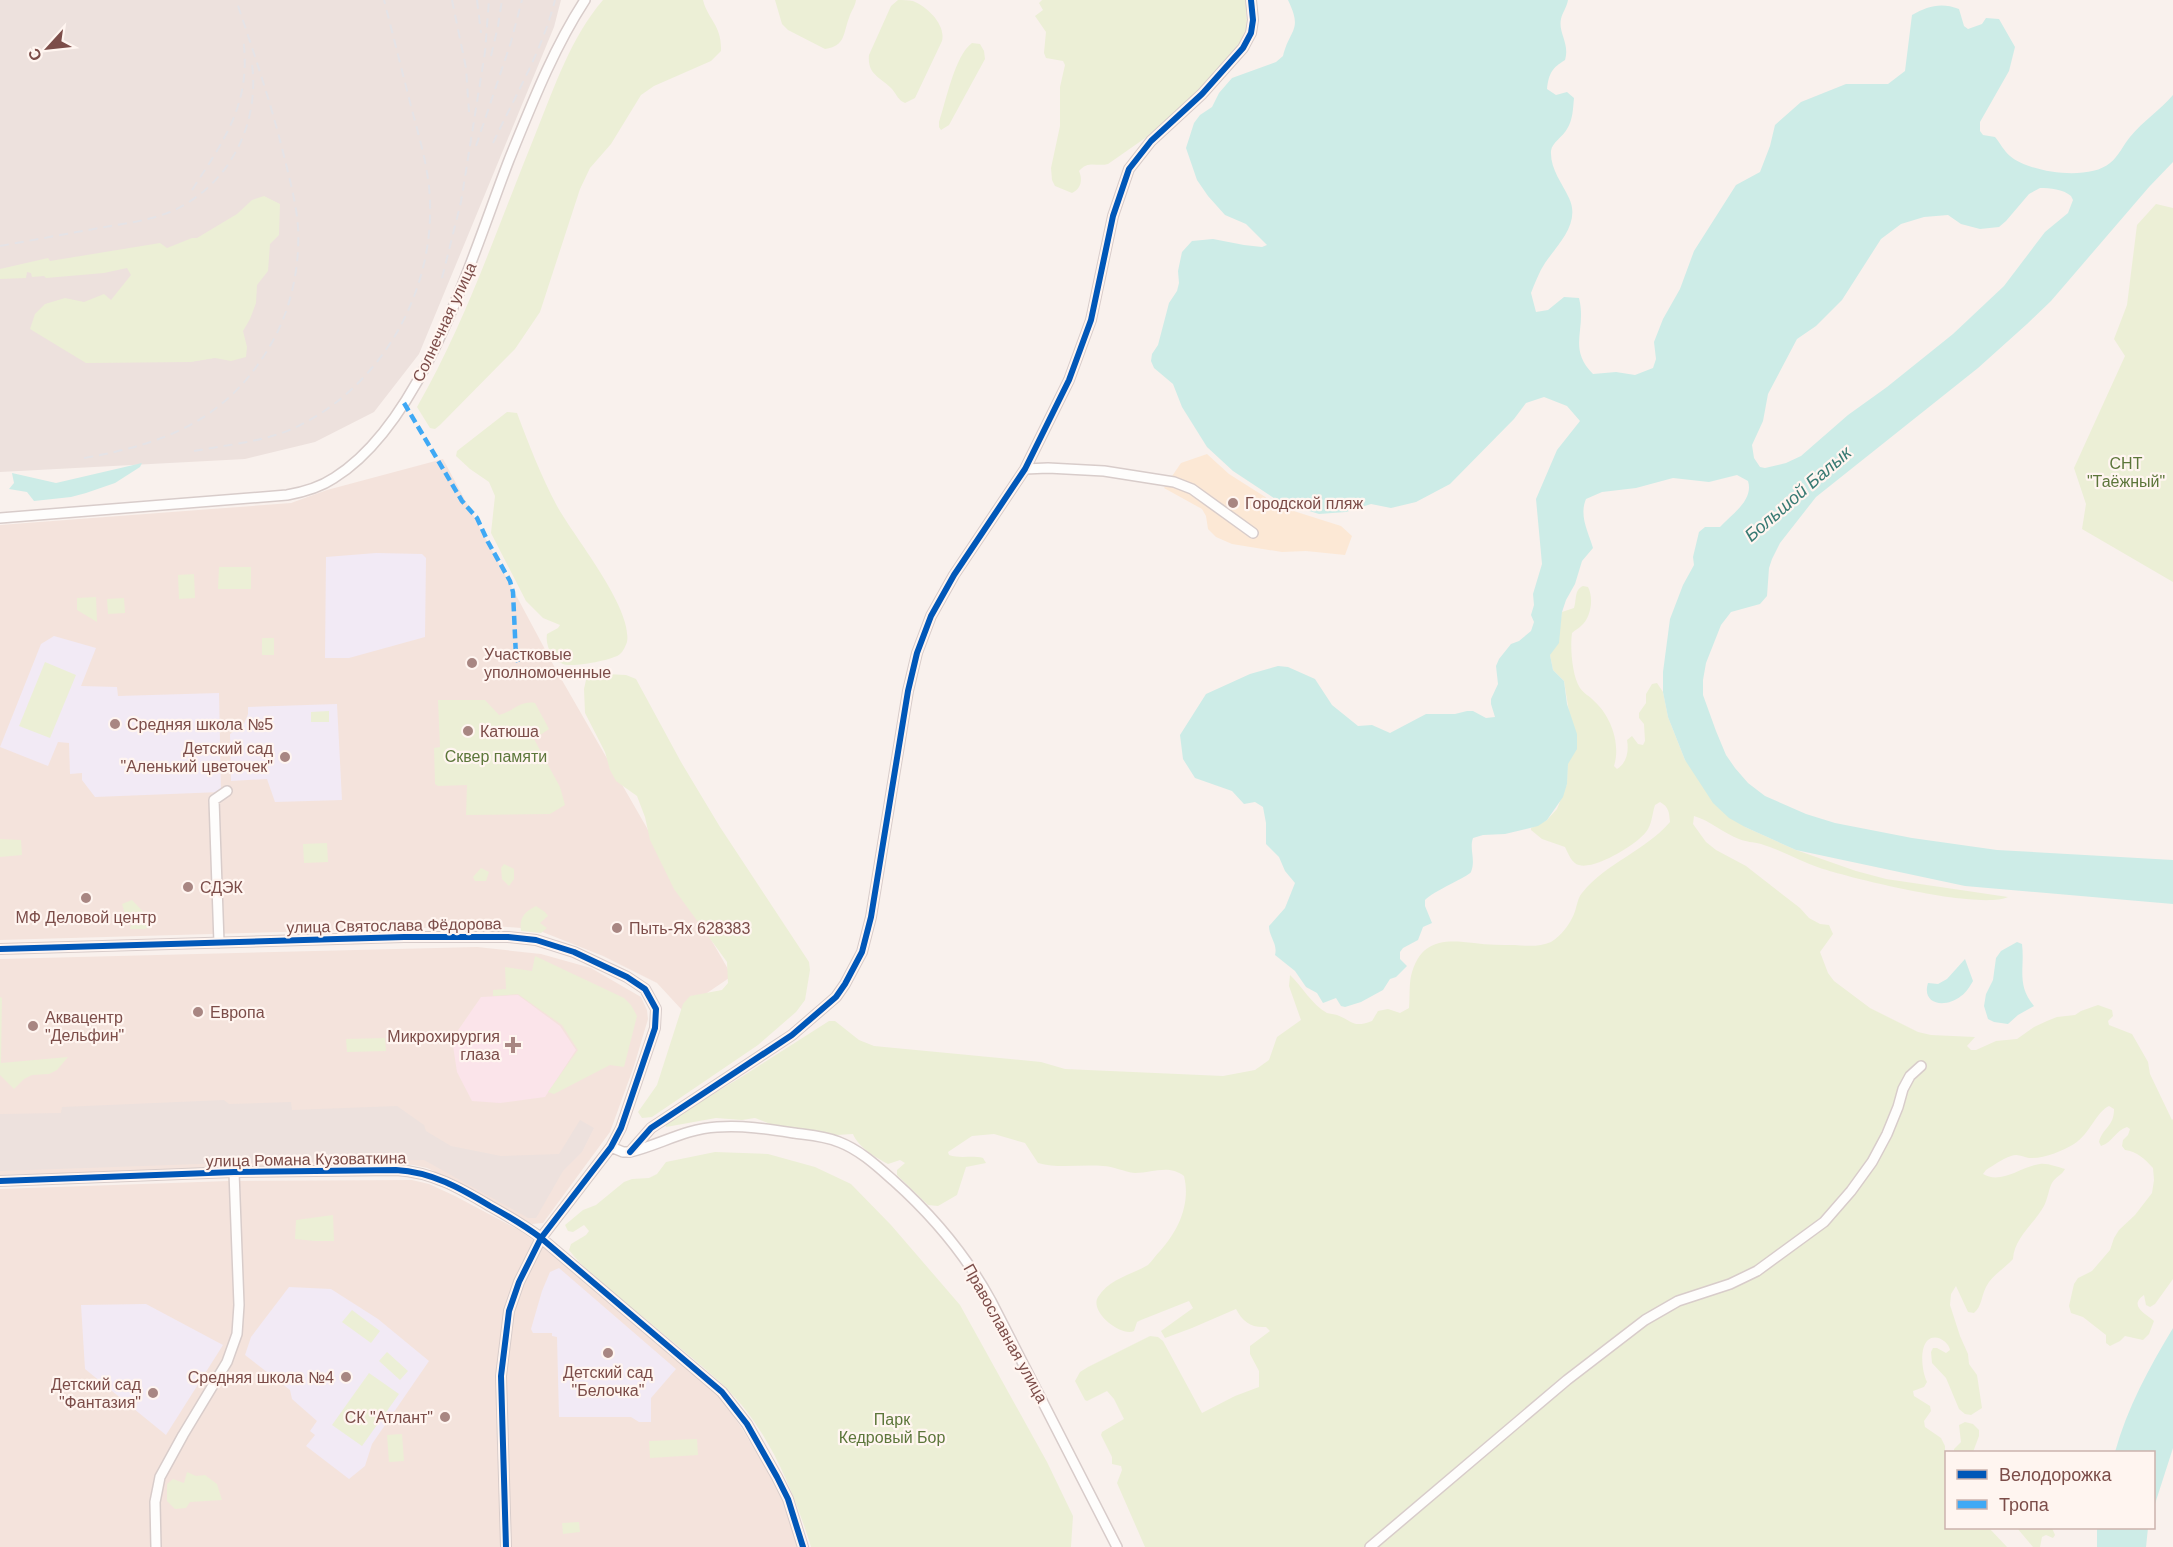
<svg xmlns="http://www.w3.org/2000/svg" width="2173" height="1547" viewBox="0 0 2173 1547" font-family="Helvetica,sans-serif">
  <style>
    .residential { fill: #f4e3dc }
    .industrial { fill: #ede1dd }
    .education { fill: #f2eaf5 }
    .medical { fill: #fbe4ea }
    .green { fill: #ecefd6 }
    .sand { fill: #fce8d5 }
    .water { fill: #cdece7; fill-rule: evenodd }
    .lines { fill: none; stroke-linecap: round; stroke-linejoin: round }
    .minor-casing { stroke: #d8ccca; stroke-width: 12 }
    .minor { stroke: #fefdfc; stroke-width: 9 }
    .rail { stroke: #e5e3e6; stroke-width: 2; stroke-dasharray: 9 6; stroke-linecap: butt }
    .quiet { stroke: #3fa9f5; stroke-width: 4.5; stroke-dasharray: 9 4.5; stroke-linecap: butt }
    .cycleway-casing { stroke: #fff5f0; stroke-width: 10 }
    .cycleway { stroke: #0057b8; stroke-width: 6 }
    .poi-dot { fill: #a88682; stroke: #fff5f0; stroke-width: 2 }
    .labels { text-anchor: middle; stroke-width: 4.5; stroke-linejoin: round; paint-order: stroke }
    .street-label { font-size: 16px; fill: #7c4d49; stroke: #fff5f0 }
    .park-label { font-size: 16px; fill: #5c763a; stroke: #fff5f0 }
    .poi-label { font-size: 16px; fill: #7c4d49; stroke: #fff5f0; text-anchor: start }
    .water-label { font-size: 18px; font-style: italic; fill: #387a73; stroke: #fff5f0 }
  </style>
  <rect width="100%" height="100%" fill="#f9f1ed"/>
  <path class="residential" d="M443,459l112,209 177,308 -50,34 -25,-27 -54,-27 -68,-27 -40,-3 -495,14v-415l291,-22 36,-13z
    M477,947l64,7 50,14 50,29 6,13 1,9 -14,47 -24,66 -67,91 -11,1 -78,-44 -27,-12 -14,-3 -17,-1 -396,11v-216z
    M412,1180l17,4 26,12 64,34 35,25 160,134 27,38 46,76 13,44h-800v-358l228,-8z"/>
  <path class="industrial" d="M0,0h561l-7,27 -135,327 -45,58 -59,30 -70,17 -245,13z
    M224,1100l5,4 62,-2 1,8 105,-4 27,19 2,6 25,15 50,10 58,-2 21,-34 14,8 -12,24 -19,19 -27,47h-8l-104,-58 -196,3 -228,8v-57l61,-1 1,-6z"/>
  <path class="education" d="M376,553l46,1 4,4 -1,79 -76,21h-24l1,-101z
    M54,636l42,12 -15,38 36,1 1,9 101,-3 2,99 -126,5 -13,-17v-7l-12,1 -1,-31 -11,-1 -10,24 -48,-19 41,-103z
    M337,704l5,96 -67,2 -8,-23 -36,2 -1,-47 3,-2v-7l11,-1 4,-10v-7z
    M559,1268l117,101 -25,29v24h-12l-8,-5h-72l-2,-80 -5,-1v-3h-19l-2,-4 11,-38 8,-19z
    M289,1287l42,2 47,30 51,42 -57,83 -7,22 -16,13 -43,-33 9,-11 -5,-4 7,-10 -25,-22 -2,-9 -45,-35 6,-18z
    M146,1304l77,41 -57,90 -81,-66 -4,-64z"/>
  <path class="medical" d="M518,995l42,31 16,24 -31,47 -45,6 -28,-2 -15,-29 -5,-33 29,-42z"/>
  <path class="green" d="M603,0h100c5,20 19,25 18,51l-10,10 -57,25 -13,9 -30,49 -21,24 -10,21 -40,123 -25,37 -75,76 -5,4 -5,-1 -13,-21c50,-87 82,-184 120,-277 18,-44 34,-93 66,-130z
    M775,0h81c-1,7 -5,11 -7,18 -6,15 -3,28 -24,31l-37,-19 -6,-6z
    M898,0c5,0 11,0 15,1 15,6 33,24 29,40l-27,57 -10,5c-7,-3 -8,-8 -13,-14 -11,-12 -25,-14 -23,-34l22,-49z
    M1042,0h204l1,26 -1,8 -7,14 -33,36 -45,43 -53,37c-11,3 -20,-4 -29,7 4,9 2,18 -7,22l-17,-7 -3,-6 -1,-12 9,-42v-39l5,-22 -2,-4 -17,-3 -2,-5 2,-21 -11,-16 8,-6 -4,-7z
    M972,43l8,1 4,7 1,8 -36,66 -8,5 -2,-3v-5c7,-21 16,-67 33,-79z
    M264,196l16,8 -1,31 -9,9 -2,27 -11,14 -1,18 -6,16 -7,12 4,16 -1,10 -15,4 -16,-3 -24,4 -105,1 -56,-34 5,-15 10,-10 20,-6 19,4 20,-8 7,6 20,-25 -4,-7 -23,5 -58,5 -2,-2 -12,1 -1,-4 -4,-1 -1,6 -26,1v-10l48,-11 2,3 110,-18 7,5 25,-10h5l40,-24 15,-14z
    M2156,204l17,4v374l-91,-53 4,-25 -12,-36 51,-112 -11,-17 13,-34 10,-80z
    M507,412l10,1c12,32 24,63 40,93 17,31 76,102 70,136 -1,3 -4,10 -7,12 -6,6 -49,14 -57,10 -11,-4 -18,-19 -16,-30l11,-6 2,-3 -17,-7 -17,-17 -35,-68 4,-37 -6,-14 -19,-13 -14,-13 1,-5z
    M219,567h32v22h-33z
    M194,574l1,24 -16,1 -1,-24z
    M1583,586l5,1c6,11 3,31 -7,39 -3,3 -6,4 -9,7 -2,14 0,43 8,55 4,6 10,8 14,13 17,15 27,43 20,65l3,3c10,-6 12,-18 10,-29l5,-4 6,8 5,1 2,-4 -1,-17 -5,-6v-5l7,-10v-9l6,-10 5,-1 6,9 5,25 17,43 60,67 51,23 60,21 30,8 122,18c-29,13 -154,-18 -188,-29 -20,-7 -39,-18 -59,-24 -8,-2 -15,-2 -22,-5 -16,-6 -28,-18 -45,-23l-1,8 13,18 10,8 30,16 54,42 9,10 11,6 9,1 4,9 -13,18 8,21 6,8 36,27 48,24 13,3 44,2 -8,9 4,4h5l20,-9 21,-2 17,-12 13,-6 10,-4 18,-2 6,-4 17,-6 14,5 1,6 -5,5 1,4 23,9 16,28 2,12 22,46 1,-1v160l-18,25 -5,3 -4,-2 -2,-10c-16,11 2,19 10,26l-5,13 -6,6 -18,-4 -5,5 -10,5 -4,-3v-8l-23,-18 -12,-4 -2,-7 5,-22 4,-6 14,-7 18,-21 4,-12 5,-8 16,-15 17,-22 2,-13 -1,-12c-8,-9 -17,-17 -28,-18l-3,-4 1,-6 5,-5 2,-6 -3,-2c-12,4 -14,15 -26,19l-2,-4c4,-15 15,-15 15,-33l-5,-3c-13,6 -19,28 -35,38 -12,7 -30,15 -45,14 -6,-1 -11,-5 -18,-2 -9,3 -17,9 -25,14l-3,4c18,11 39,-8 57,-10 8,-1 17,3 25,5 -3,6 -10,8 -13,14 -3,5 -4,15 -8,23 -10,18 -30,32 -31,53 -9,10 -21,16 -27,28 -5,10 -4,19 -12,26l-6,-1 -12,-26 -5,8 -1,11 10,31 8,18 1,10 8,11 5,33 -11,7 -6,-1 -6,-5 -13,-31 -14,-15 -1,-11 2,-4h4l9,5 4,-3c-1,-8 -14,-17 -22,-10 -9,8 -6,32 -1,42l-3,5 -11,4 1,5 16,10 1,5 -7,10 1,6 16,11 4,8 1,82h43l18,19h-862l-28,-64 5,-13 -1,-4 -9,-2v-7l-11,-22 1,-3 22,-13 -10,-20 -7,-8 -20,10 -2,-1 -10,-19 5,-9 8,-5 62,-31 8,1 5,4 39,72 33,-17 24,-9v-16l-9,-17v-8l20,-15 -4,-4c-15,1 -23,-5 -30,-18l-44,19 -27,10 -4,-7 32,-23 -4,-7 -48,19 -4,2 -3,9c-13,6 -45,-19 -36,-34 11,-18 33,-22 50,-32 4,-4 8,-10 12,-14 18,-20 31,-47 24,-75 -16,-12 -31,-3 -49,-3 -11,-1 -22,-7 -32,-7 -22,-2 -44,3 -65,-3l-13,-20 -31,-9 -22,2 -24,16 1,3c11,4 23,0 34,3l3,5 -20,4 -9,28 -19,11 -10,-1 -31,-30v-5l8,-7 -5,-3 -12,4c-12,-6 -30,-17 -35,-30l-16,1 -59,-8 -23,-9 -13,2 -26,-2 -50,9 -1,-4 78,-47 86,-55h6l24,19 15,6 167,16 24,7 158,7 32,-6 14,-10 8,-23 24,-17 -12,-34 1,-11c12,11 22,30 37,38 3,1 7,1 10,2 17,7 16,13 35,6l6,-10 10,-2 12,4 9,-5c1,-10 0,-22 2,-32 9,-36 32,-37 63,-33 14,2 28,2 41,2 12,1 25,2 36,-3 10,-6 19,-18 23,-28 3,-7 3,-15 8,-21 24,-30 63,-42 88,-71 -1,-10 -1,-15 -10,-20l-5,3c-3,9 -3,20 -9,27 -9,12 -51,38 -67,33 -7,-1 -11,-12 -14,-18l-23,-8 -11,-9v-2l16,-8 10,-11 10,-25 2,-72 -5,-31 -11,-11 -3,-15 10,-29 2,-14 12,-4c3,-9 0,-18 9,-22z
    M96,597l1,25 -20,-12v-12z
    M124,598l1,15 -17,1 -1,-15z
    M262,638h12v17h-12z
    M45,662l31,13 -26,63 -31,-12z
    M606,674l20,1 10,4 45,83 39,65 89,135 1,8 -5,30 -9,12 -38,33 -106,72 -10,1 -4,-6 19,-27 26,-81 7,-8 32,-6 6,-7 -1,-21 -53,-73 -24,-49 -5,-23 -8,-21 -21,-15 -6,-11 -5,-18 -20,-39 -1,-24 2,-9 8,-5z
    M438,700h47l14,15c14,-3 21,-15 36,-12l14,26 -15,10 26,48 5,18 -15,9 -84,1 1,-30 -29,1 -3,-2 -1,-36 6,-1z
    M329,711v11h-18v-10z
    M0,839l21,1 1,15 -22,2z
    M327,843l1,19 -24,1 -1,-19z
    M504,864l10,5v10l-5,7 -7,-7 -1,-11z
    M481,868l8,4 -3,9h-11l-2,-4z
    M132,900l21,22 -1,4 -7,3h-15l3,-12 -8,-3 -3,-10z
    M536,906l9,6 3,4 -8,7 7,5 -6,5 -20,-2c-2,-13 3,-19 15,-25z
    M535,956l89,42 7,7 6,11 -13,51 -14,-2 -56,29 -6,-2 30,-42 -16,-25 -44,-31 -25,2v-6l13,-1 -1,-22 27,4z
    M0,997l2,1 -1,65 67,-6 -11,13 -8,4 -17,1 -8,4 -10,10 -14,-14z
    M385,1038l1,13 -39,1 -1,-13z
    M715,1152l53,2 47,13 36,17 40,41 69,80 87,157 26,54 -2,31h-260c-17,-55 -42,-116 -83,-157 -25,-25 -54,-46 -80,-69 -27,-22 -58,-44 -79,-71l2,-6 15,-9 3,-4 -5,-6 -11,7 -5,-1 -3,-6 18,-15 13,-5 28,-23 8,-3 17,-1 8,-4 9,-12z
    M333,1215l1,26h-19l-20,-2 1,-19z
    M352,1310l28,21 -9,12 -29,-21z
    M387,1352l21,19 -8,9 -21,-19z
    M369,1373l30,21 -37,52 -30,-21z
    M1965,1422l8,2 6,6v6l-6,16h-19v-3l7,-7 -2,-17z
    M402,1434l2,27 -15,1 -2,-27z
    M697,1439l1,16 -48,3 -1,-17z
    M187,1472l9,4 9,-1 12,9 5,16 -32,2 -4,6 -11,1 -8,-8v-17l6,-5 11,4z
    M579,1522l1,10 -17,2 -1,-11z
    M2017,1528h35l3,7 -2,3 -7,-3 -4,2 -2,10h-7z"/>
  <path class="sand" d="M1207,454l22,20 52,33 60,19 11,10 -7,19 -39,-4 -24,1 -50,-8 -16,-7 -8,-8 -2,-13 -4,-7 -38,-21 17,-25z"/>
  <path class="water" d="M1288,0h280c-1,7 -6,13 -7,19 -3,14 9,24 4,41 -13,8 -16,13 -18,29l9,6 11,-3 7,6c-1,10 -1,22 -7,31 -4,8 -15,13 -16,22 -1,18 11,32 18,47 12,25 -11,46 -24,65 -6,9 -10,20 -14,30l5,19 12,-2 16,-13 15,1c8,32 -12,50 14,76l23,-2 19,3 18,-7 3,-9 -2,-17 9,-23 17,-30 14,-38 42,-66 24,-13 10,-26 5,-21 26,-23 45,-18h42l17,-13 7,-56c16,-9 29,-13 47,-6l5,17 4,3 14,-5 4,-6 13,1 16,28 -6,24 -29,51v9l3,4 12,2c5,6 9,14 15,19 20,17 79,25 100,7 9,-7 13,-18 20,-26 13,-16 30,-27 43,-42v67l-24,25 -98,114 -24,23 -49,44 -162,129 -36,46 -8,16 -3,9 -2,28 -7,8 -29,8 -10,13 -15,38 -3,17v15l13,36 10,24 9,13 13,15 17,13 41,18 29,9 77,15 85,12 176,10v44l-208,-18 -169,-36 -51,-23 -16,-9 -16,-15 -28,-43 -17,-43 -5,-25v-20l7,-53 13,-34 11,-20 -1,-8 6,-25 6,-5h15c12,-13 34,-27 28,-46l-11,-6 -28,7 -36,-4 -37,10 -34,4 -16,7c-7,17 2,32 7,49l-11,13 -7,23 -9,16 -4,12 -3,31 -9,12 3,15 11,11 3,23 10,30v15l-9,15 -1,20 -4,13 -16,23 -9,6 -33,8 -22,1 -10,3c-4,11 3,22 -2,34 -2,4 -39,20 -46,28v6l7,17 -9,4 -5,13 -15,8 -3,4v7l7,7 -11,11 -6,2 -7,11 -22,12 -16,5 -4,-1 -5,-8 -13,5 -6,-10 -11,-6 -11,-16 -20,-16c3,-11 -6,-18 -6,-29l16,-18 10,-25 -10,-12 -6,-14 -13,-13v-21l-3,-16 -8,-5 -11,2 -12,-13 -37,-13 -12,-19 -3,-24 26,-41 44,-20 28,-8 10,1 27,12 17,26 26,21 14,-1 18,8 36,-19h29l12,-3h6l13,7 9,-1 -4,-13v-5l7,-15 -2,-18 3,-7 12,-15 8,-3 12,-10 3,-9 -3,-7 3,-10 -1,-11 9,-30 -6,-65 21,-49 23,-29 -13,-15 -23,-9 -18,6 -12,16 -64,65 -34,18 -25,6 -20,-4 -25,8 -27,2 -39,-12 -47,-31 -26,-24 -25,-40 -9,-23 -19,-16 -3,-7 1,-7 6,-9 11,-42 8,-12 2,-8 -1,-12 4,-19 10,-11 21,-2 31,6 18,2 5,-2 -21,-21 -21,-9 -17,-19 -11,-16 -11,-32 8,-25 6,-8 12,-8 7,-14 13,-15 44,-16 7,-6c7,-28 20,-25 5,-56zM2040,188c10,0 23,1 31,8l2,4 -5,13 -23,19 -41,54 -51,48 -66,53 -39,28 -47,41 -15,7 -21,5 -5,-1 -6,-9 -2,-13 11,-24 5,-27 29,-55 19,-13 26,-26 39,-61 20,-15 23,-7 24,-2 13,9 19,5 19,-2 7,-6 23,-27z
    M142,463l-2,4 -25,16 -29,10 -15,4 -37,4 -7,-9 -18,-3 5,-6 -2,-10 44,10z
    M2017,942l5,2c3,25 -6,40 12,62l-16,9 -10,9 -14,-2 -6,-3 -4,-13 2,-12 7,-14 3,-22 5,-7z
    M1965,959l8,22c-3,5 -7,12 -12,15 -14,12 -40,10 -33,-13l10,1 9,-5z
    M2173,1328v120l-19,59v-55h-39c12,-44 34,-84 58,-124z
    M2097,1528h51l-2,19h-49z"/>
  <g class="lines">
    <g class="minor-casing">
      <path id="minor" d="M1025,469l23,-1 56,3 70,11 18,7 61,44
        M0,518l287,-23c17,-3 32,-7 47,-17 90,-56 138,-222 175,-318 22,-54 44,-111 76,-160
        M219,943l-5,-143 13,-9
        M0,949l404,-12h104l28,3 38,12 53,25 18,12 11,20 -1,19 -34,100 -10,19 -70,91 -22,44 -10,29 -8,65 5,171
        M611,1147l12,5h7c30,-7 54,-23 87,-25 26,-2 51,2 77,6 15,2 31,3 45,9 21,8 38,24 55,39 39,35 72,74 97,120l126,246
        M630,1152l21,-24 141,-93 44,-38 9,-13 17,-32 9,-35 37,-226 9,-38 14,-37 23,-41 71,-106 44,-89 22,-60 22,-104 16,-47 22,-28 51,-47 41,-46 8,-15 2,-13 -2,-20
        M0,1181l234,-9 162,-2c36,2 64,18 94,36 18,10 35,20 51,32l181,154 25,32 30,53 11,22 15,48
        M156,1547l-1,-45 5,-25 23,-42 44,-73 10,-28 2,-29 -5,-133
        M1370,1547l197,-167 78,-60 33,-19 52,-17 27,-13 67,-49 27,-31 21,-29 15,-28 11,-27 5,-18 7,-13 11,-10"/>
    </g>
    <use href="#minor" class="minor"/>
    <path class="rail" d="M452,0l14,68 3,44
      M477,0l4,33
      M491,56l7,-30 4,-26
      M493,143c22,-47 49,-92 62,-143
      M476,146l35,-104 11,-42
      M192,190c33,-51 60,-88 51,-152
      M0,246c33,-6 66,-12 99,-18 23,-4 48,-7 71,-16 58,-25 90,-86 82,-148
      M442,278l19,-76 24,-150 4,-52
      M194,451c32,-6 68,-9 98,-22 91,-41 147,-143 137,-242 -3,-28 -11,-54 -18,-81 -9,-35 -18,-71 -27,-106
      M84,458c86,-15 148,-41 191,-121 17,-33 25,-72 23,-110 -2,-26 -9,-50 -15,-75 -13,-52 -30,-102 -47,-152"/>
    <path class="quiet" d="M404,403l58,98 15,17 11,24 22,39 3,11 3,65 2,5"/>
    <g class="cycleway-casing">
      <path id="cycleway" d="M0,949l404,-12h104l28,3 38,12 53,25 18,12 11,20 -1,19 -34,100 -10,19 -70,91 -22,44 -10,29 -8,65 5,171
        M630,1152l21,-24 141,-93 44,-38 9,-13 17,-32 9,-35 37,-226 9,-38 14,-37 23,-41 71,-106 44,-89 22,-60 22,-104 16,-47 22,-28 51,-47 41,-46 8,-15 2,-13 -2,-20
        M0,1181l234,-9 162,-2c36,2 64,18 94,36 18,10 35,20 51,32l181,154 25,32 30,53 11,22 15,48"/>
    </g>
    <use href="#cycleway" class="cycleway"/>
  </g>
  <g class="poi-dot">
    <circle cx="1233" cy="503" r="6"/>
    <circle cx="472" cy="663" r="6"/>
    <circle cx="115" cy="724" r="6"/>
    <circle cx="468" cy="731" r="6"/>
    <circle cx="285" cy="757" r="6"/>
    <circle cx="188" cy="887" r="6"/>
    <circle cx="86" cy="898" r="6"/>
    <circle cx="617" cy="928" r="6"/>
    <circle cx="198" cy="1012" r="6"/>
    <circle cx="33" cy="1026" r="6"/>
    <path d="M510 1036h6v6h6v6h-6v6h-6v-6h-6v-6h6z"/>
    <circle cx="608" cy="1353" r="6"/>
    <circle cx="346" cy="1377" r="6"/>
    <circle cx="153" cy="1393" r="6"/>
    <circle cx="445" cy="1417" r="6"/>
  </g>
  <g class="labels">
    <g class="street-label">
      <text transform="translate(444 322) rotate(-65)" y="6">Солнечная улица</text>
      <text transform="translate(394 925) rotate(-1)" y="6">улица Святослава Фёдорова</text>
      <text transform="translate(306 1159) rotate(-1)" y="6">улица Романа Кузоваткина</text>
      <text transform="translate(1006 1333) rotate(61)" y="6">Православная улица</text>
    </g>
    <g class="park-label">
      <text x="2126" y="469">СНТ<tspan x="2126" dy="18">"Таёжный"</tspan></text>
      <text x="496" y="762">Сквер памяти</text>
      <text x="892" y="1425">Парк<tspan x="892" dy="18">Кедровый Бор</tspan></text>
    </g>
    <g class="poi-label">
      <text x="1245" y="509">Городской пляж</text>
      <text x="484" y="660">Участковые<tspan x="484" dy="18">уполномоченные</tspan></text>
      <text x="127" y="730">Средняя школа №5</text>
      <text x="480" y="737">Катюша</text>
      <text x="273" y="754" text-anchor="end">Детский сад<tspan x="273" dy="18">"Аленький цветочек"</tspan></text>
      <text x="200" y="893">СДЭК</text>
      <text x="86" y="923" text-anchor="middle">МФ Деловой центр</text>
      <text x="629" y="934">Пыть-Ях 628383</text>
      <text x="210" y="1018">Европа</text>
      <text x="45" y="1023">Аквацентр<tspan x="45" dy="18">"Дельфин"</tspan></text>
      <text x="500" y="1042" text-anchor="end">Микрохирургия<tspan x="500" dy="18">глаза</tspan></text>
      <text x="608" y="1378" text-anchor="middle">Детский сад<tspan x="608" dy="18">"Белочка"</tspan></text>
      <text x="334" y="1383" text-anchor="end">Средняя школа №4</text>
      <text x="141" y="1390" text-anchor="end">Детский сад<tspan x="141" dy="18">"Фантазия"</tspan></text>
      <text x="433" y="1423" text-anchor="end">СК "Атлант"</text>
    </g>
    <g class="water-label">
      <text transform="translate(1798 494) rotate(-41)" y="6">Большой Балык</text>
    </g>
  </g>
  <rect x="1945" y="1451" width="210" height="78" fill="#fff5f0" stroke="#cbb2ad" stroke-width="1.5"/>
  <rect x="1957" y="1470" width="30" height="9" fill="#0057b8" stroke="#cbb2ad" stroke-width="1.5"/>
  <text x="1999" y="1481" font-size="18" fill="#7c4d49">Велодорожка</text>
  <rect x="1957" y="1500" width="30" height="9" fill="#3fa9f5" stroke="#cbb2ad" stroke-width="1.5"/>
  <text x="1999" y="1511" font-size="18" fill="#7c4d49">Тропа</text>
  <g transform="translate(48 48) rotate(243)" stroke="#fff5f0" stroke-width="4.5" paint-order="stroke">
  <path d="M0-4.5L10 22L0 15L-10 22Z" fill="#7c4d49"/>
  <text y="-9" font-size="16" font-weight="bold" text-anchor="middle" fill="#7c4d49">С</text>
  </g>
</svg>
